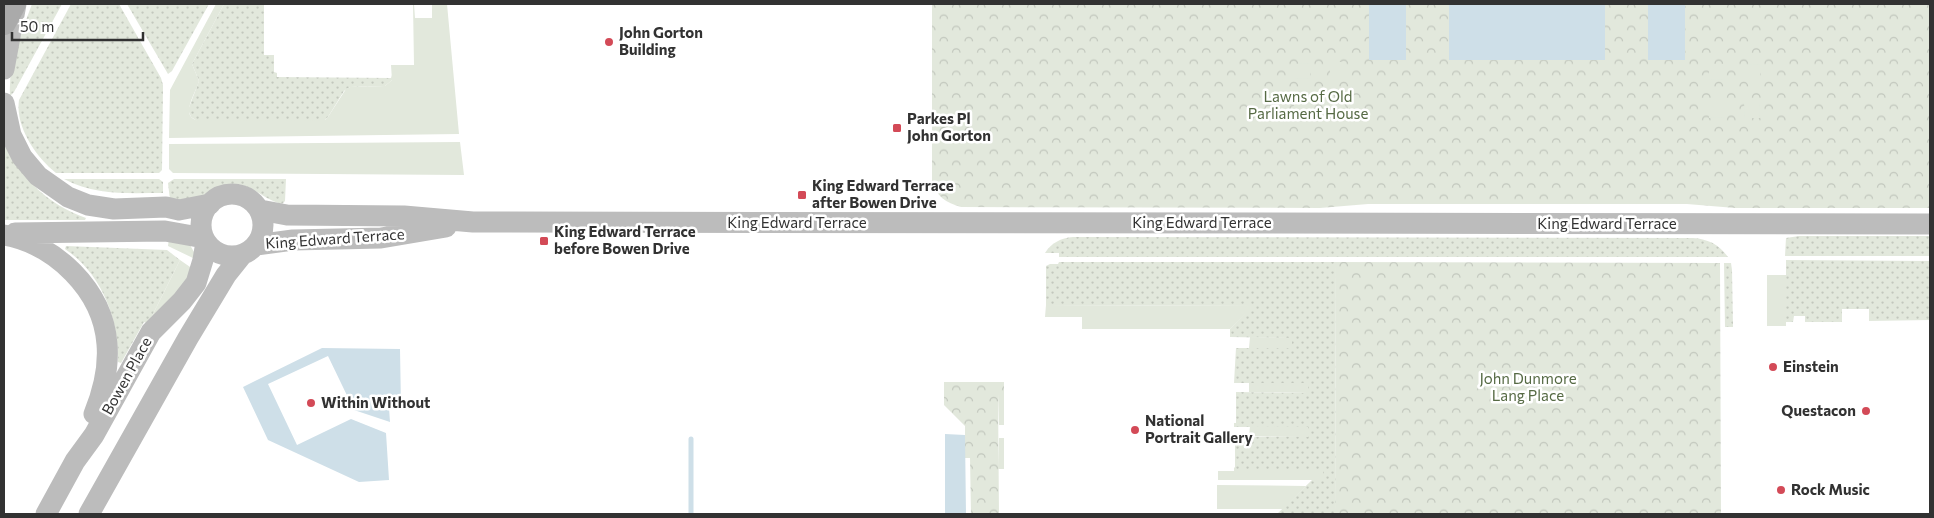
<svg xmlns="http://www.w3.org/2000/svg" width="1934" height="518" viewBox="0 0 1934 518" font-family="Commissioner,sans-serif">
  <style>
    .grass { fill: url(#grass-dots) }
    .forest { fill: url(#forest-crowns) }
    .garden { fill: #e2e8dc }
    .water { fill: #cedfe8 }
    .lines { fill: none; stroke-linecap: round; stroke-linejoin: round }
    .stream { stroke: #cedfe8; stroke-width: 5 }
    .secondary { stroke: #bcbcbc; stroke-width: 21 }
    .primary { stroke: #aaa; stroke-width: 24 }
    .poi-dot { fill: #d34a57; stroke: #fff; stroke-width: 2 }
    .labels { text-anchor: middle; stroke-width: 5; stroke-linejoin: round; paint-order: stroke }
    .poi-label { font-size: 15px; font-weight: bold; fill: #323232; stroke: #fff; text-anchor: start }
    .park-label { font-size: 15px; fill: #566a44; stroke: #fff }
    .street-label { font-size: 15px; fill: #323232; stroke: #fff }
  </style>
  <defs>
    <pattern id="grass-dots" width="8" height="8" patternUnits="userSpaceOnUse" patternTransform="scale(1.25)"><rect width="8" height="8" fill="#e2e8dc"/><path d="M2 2h.1M6 6h.1" fill="none" stroke="#c2c7bd" stroke-width="1.8" stroke-linecap="round"/></pattern>
    <pattern id="forest-crowns" width="20" height="18" patternUnits="userSpaceOnUse" patternTransform="scale(1.25)"><rect width="20" height="18" fill="#e2e8dc"/><path d="M2 6a3 3 0 1 1 6 0M12 15a3 3 0 1 1 6 0" fill="none" stroke="#c2c7bd"/></pattern>
  </defs>
  <rect width="100%" height="100%" fill="#fff"/>
  <path class="grass" d="M32,4h30l-48,88 -4,4c-2,-32 11,-62 22,-92z
    M71,4h48l42,74 2,7 -1,85 -3,3h-103c-20,-16 -41,-46 -37,-73z
    M127,4h82l-37,67 -4,3z
    M224,4h40v51h10v17l3,1v4l114,1 1,-3v5l-7,6 -35,1 -6,4 -16,26 -4,4h-127l-6,-4 -3,-7 11,-29 -7,-17z
    M4,144c19,35 43,60 82,74l-1,2h-81z
    M64,179h95l4,3v11c-35,0 -67,3 -99,-14z
    M174,179h112l-1,22 -3,3c-16,-4 -26,-15 -40,-19 -20,-5 -30,10 -48,13 -8,2 -17,1 -24,2l-2,-17z
    M1799,236h131v20h-145l1,-18z
    M1073,237l620,1c16,1 26,7 35,19h-669v-4h-14c6,-10 16,-15 28,-16z
    M66,246l101,4 13,10 -32,64 -4,-2 -23,41 -3,-1c1,-43 -16,-88 -53,-113z
    M1786,260l144,1v59l-61,1v-12h-27v13h-37v-6h-11l-1,6h-7z
    M1059,262h277l-1,252h-58l35,-34h11v-8l-89,-1v-3l1,-1v-30l73,-1v-9h-74v-4h2v-31l72,1 -1,-10h-73l2,-35h56v-10l-62,-1v-8l22,-23 -206,-1v-39l4,-2h8z
    M1724,263h7l1,7 1,57h-8z"/>
  <path class="forest" d="M932,4h998v204h-195l-48,-4h-319l-48,4 -359,-1c-15,-4 -25,-11 -29,-26z
    M1336,262l384,1 1,251h-386z
    M944,382h60v12h-6l1,120h-28l-1,-56h-5v-32l-21,-21z"/>
  <path class="garden" d="M216,4h8l-32,60 7,17c-3,12 -22,38 2,40l124,-1 3,-3 18,-28 4,-2 35,-1 7,-6 -1,-15h23l-1,-61h1l1,14h17v-14h15l12,130 -290,4 1,-48z
    M1330,62h15v15h-15z
    M1310,63v15l-15,1v-15z
    M1709,64h15v15l-15,1z
    M1760,64v15h-15v-14z
    M1309,101v16l-15,-1v-14z
    M1330,102h15v15h-15z
    M1709,103h15v14l-15,1z
    M1744,103h15l1,15h-15z
    M460,142l4,33 -291,-2 -4,-4v-25z
    M169,238l21,7 4,7 1,7 -27,-13z
    M180,260l13,9 -3,8 -42,47z
    M1767,275h19v51h-19z
    M1046,305l207,1 -23,23h-148v-12h-37z
    M1250,337l42,1v10h-43z
    M1249,383h59v10l-59,-1z
    M998,394h6v31h-5z
    M1250,426l58,1v10l-59,-1z
    M999,438h5v31h-6z
    M1218,471h105v9h-105z
    M1217,485l89,1 -23,23h-66z"/>
  <path class="water" d="M1369,4h37v56h-37z
    M1449,4h156v56h-156z
    M1648,4h37v56h-37z
    M322,348l78,1 1,58 -12,1 1,14 -36,-12 -26,-54 -60,28 29,61 54,-26 35,14 3,47 -30,2 -91,-42 -25,-53z
    M945,434l20,1 1,79h-21z"/>
  <g class="lines">
    <path class="stream" d="M691,514v-75"/>
    <path class="secondary" d="M4,69l12,-65
      M4,103l7,32 11,22 16,19 30,21 20,8 26,4 52,-2 13,3 31,-6
      M201 225a31 31 0 1 1 62 0a31 31 0 1 1-62 0Z
      M260,210l27,5 117,1 69,6 1457,2
      M15,233l150,-2 39,7
      M4,235c51,9 99,55 103,109 2,24 -4,48 -13,70
      M256,245l37,-5 88,-2 65,-11
      M46,514l29,-53 19,-26 57,-103 31,-31 14,-18 7,-23 3,-18
      M89,514l99,-176 38,-63 16,-20"/>
    <path class="primary" d="M4,23l10,-19"/>
  </g>
  <g class="poi-dot">
    <circle cx="609" cy="42" r="5"/>
    <rect x="892" y="123" width="10" height="10" rx="2.5"/>
    <rect x="797" y="190" width="10" height="10" rx="2.5"/>
    <rect x="539" y="236" width="10" height="10" rx="2.5"/>
    <circle cx="1773" cy="367" r="5"/>
    <circle cx="311" cy="403" r="5"/>
    <circle cx="1866" cy="411" r="5"/>
    <circle cx="1135" cy="430" r="5"/>
    <circle cx="1781" cy="490" r="5"/>
  </g>
  <g class="labels">
    <g class="poi-label">
      <text x="619" y="38">John Gorton<tspan x="619" dy="17">Building</tspan></text>
      <text x="907" y="124">Parkes Pl<tspan x="907" dy="17">John Gorton</tspan></text>
      <text x="812" y="191">King Edward Terrace<tspan x="812" dy="17">after Bowen Drive</tspan></text>
      <text x="554" y="237">King Edward Terrace<tspan x="554" dy="17">before Bowen Drive</tspan></text>
      <text x="1783" y="372">Einstein</text>
      <text x="321" y="408">Within Without</text>
      <text x="1856" y="416" text-anchor="end">Questacon</text>
      <text x="1145" y="426">National<tspan x="1145" dy="17">Portrait Gallery</tspan></text>
      <text x="1791" y="495">Rock Music</text>
    </g>
    <g class="park-label">
      <text x="1308" y="102">Lawns of Old<tspan x="1308" dy="17">Parliament House</tspan></text>
      <text x="1528" y="384">John Dunmore<tspan x="1528" dy="17">Lang Place</tspan></text>
    </g>
    <g class="street-label">
      <text x="797" y="228">King Edward Terrace</text>
      <text x="1202" y="228">King Edward Terrace</text>
      <text x="1607" y="229">King Edward Terrace</text>
      <text transform="translate(335 239) rotate(-4)" y="5">King Edward Terrace</text>
      <text transform="translate(127 376) rotate(-61)" y="5">Bowen Place</text>
    </g>
  </g>
  <rect width="1934" height="518" fill="none" stroke="#323232" stroke-width="10"/>
  <path d="M12 32v8h131v-8" fill="none" stroke="#323232" stroke-width="2.5"/>
  <text x="20" y="32" font-size="15" fill="#323232" stroke="#ffffff" stroke-width="4" paint-order="stroke">50 m</text>
</svg>
